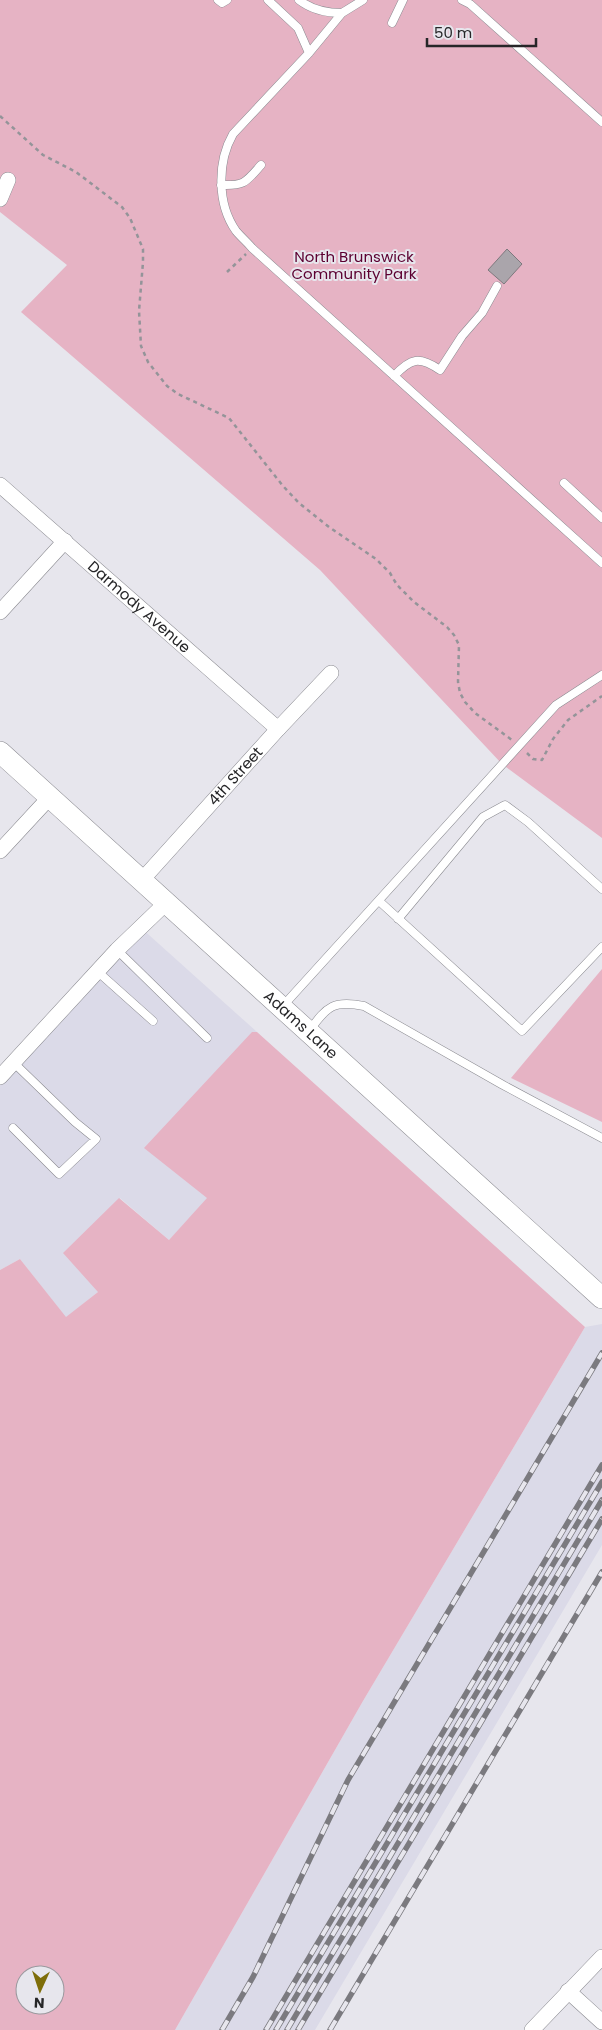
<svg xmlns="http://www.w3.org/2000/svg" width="602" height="2030" viewBox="0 0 602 2030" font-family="Poppins,sans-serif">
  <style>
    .built { fill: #dbdae8 }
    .green { fill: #e6b3c4; fill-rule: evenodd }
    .building { fill: #aaa5ab; stroke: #7d787d }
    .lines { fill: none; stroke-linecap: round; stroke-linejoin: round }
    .lane-casing { stroke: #8a8a90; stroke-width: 9 }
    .street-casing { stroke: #8a8a90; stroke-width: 16 }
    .secondary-casing { stroke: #8a8a90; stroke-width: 22 }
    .path { stroke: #949499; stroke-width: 2.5; stroke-dasharray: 4 4; stroke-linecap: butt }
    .lane { stroke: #fff; stroke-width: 8 }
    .street { stroke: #fff; stroke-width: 15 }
    .secondary { stroke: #fff; stroke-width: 21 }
    .rail-casing { stroke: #7b7a7f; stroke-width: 5.5 }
    .rail { stroke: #e7e6ed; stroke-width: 4; stroke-dasharray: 11; stroke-linecap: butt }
    .labels { text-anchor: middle; stroke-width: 4; stroke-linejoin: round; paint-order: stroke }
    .park-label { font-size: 15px; fill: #5c0031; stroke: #e7e6ed }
    .street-label { font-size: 15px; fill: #262628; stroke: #e7e6ed }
  </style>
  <rect width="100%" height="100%" fill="#e7e6ed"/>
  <path class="built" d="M139,926l118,106h-5l-44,167 -39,41 -49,-42 -22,94 -32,26 -46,-59 -20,11v-194z
    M602,1324v221l-287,485h-140l188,-329 222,-374z"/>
  <path class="green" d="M0,0h602v838l-100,-74 -182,-194 -299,-258 46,-47 -67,-53z
    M602,969v153l-91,-44z
    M252,1032h5l328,295 -222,374 -188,329h-175v-760l20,-11 46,58 32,-25 -35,-39 56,-55 50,42 38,-42 -63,-50zM25,1975h30v30h-30z"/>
  <path class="building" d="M507,249l15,15 -18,20 -16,-14z"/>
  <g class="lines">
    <g class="lane-casing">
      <path id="lane" d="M218,0l4,3 5,-3
        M268,0l30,28 11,25
        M299,0c13,10 27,13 43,13
        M363,0l-21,13 -33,40 -76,81c-16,28 -16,70 3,97 5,6 11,11 16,17l350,315
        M462,0l8,4 132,118
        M392,23l11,-23
        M221,185c24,1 25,-3 40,-20
        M394,376c17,-18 25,-20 46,-6l22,-34 20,-23 15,-27
        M564,483l38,35
        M379,901l143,130 80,-84
        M398,919l85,-102 22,-12 23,17 74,67
        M117,950l90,88
        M97,971l56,50
        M282,1007l274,-302 46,-30
        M310,1030c17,-24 24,-30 54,-24l139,79 99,53
        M13,1062l62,60 21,17 -37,35 -46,-46"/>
    </g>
    <g class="street-casing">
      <g id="street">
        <path d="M0,199l8,-19"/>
        <path id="s1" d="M0,485l278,244"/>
        <path d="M0,612l65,-71"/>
        <path d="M0,851l49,-53"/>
        <path id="s2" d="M141,881l137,-152 53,-56"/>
        <path d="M0,1077l117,-127 49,-47"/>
        <path d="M568,1991l34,31"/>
        <path d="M532,2030l70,-73"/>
      </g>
    </g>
    <g class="secondary-casing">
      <g id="secondary">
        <path id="s3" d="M0,752l602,546"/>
      </g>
    </g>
    <path class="path" d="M0,116l43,39 33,17 46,35 8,11 13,31v13l-4,49 2,35 7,16 19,24 11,8 51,24 54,68 16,17 30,24 47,32 14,14 7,12 17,17 33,25 7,8 5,10 -1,37 2,11 5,9 10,11 37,27
      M227,272l19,-18
      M527,753l6,6 9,1 11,-21 15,-19 34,-24"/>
    <use href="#lane" class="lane"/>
    <use href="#street" class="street"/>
    <use href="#secondary" class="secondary"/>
    <g class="rail-casing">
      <path id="rail" d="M222,2030l31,-53 95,-197 254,-427
        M266,2030l336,-565
        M276,2030l326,-548
        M287,2030l315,-530
        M298,2030l304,-511
        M330,2030l272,-458"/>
    </g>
    <use href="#rail" class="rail"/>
  </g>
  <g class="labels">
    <g class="park-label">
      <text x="354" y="262">North Brunswick<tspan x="354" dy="17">Community Park</tspan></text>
    </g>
    <g class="street-label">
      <text dy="5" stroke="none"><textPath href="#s1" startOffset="185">Darmody Avenue</textPath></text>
      <text dy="5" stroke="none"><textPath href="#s2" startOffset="141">4th Street</textPath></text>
      <text dy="5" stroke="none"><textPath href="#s3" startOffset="406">Adams Lane</textPath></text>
    </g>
  </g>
  <g transform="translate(40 1990) rotate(183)"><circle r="24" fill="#e7e6ed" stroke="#9a999e"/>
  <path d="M0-4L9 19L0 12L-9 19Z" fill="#7e6d09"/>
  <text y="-8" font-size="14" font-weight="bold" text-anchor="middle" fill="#262628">N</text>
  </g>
  <path d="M427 38v8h109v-8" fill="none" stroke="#262628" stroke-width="2.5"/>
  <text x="434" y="38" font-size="15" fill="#262628" stroke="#e7e6ed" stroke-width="4" paint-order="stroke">50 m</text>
</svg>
